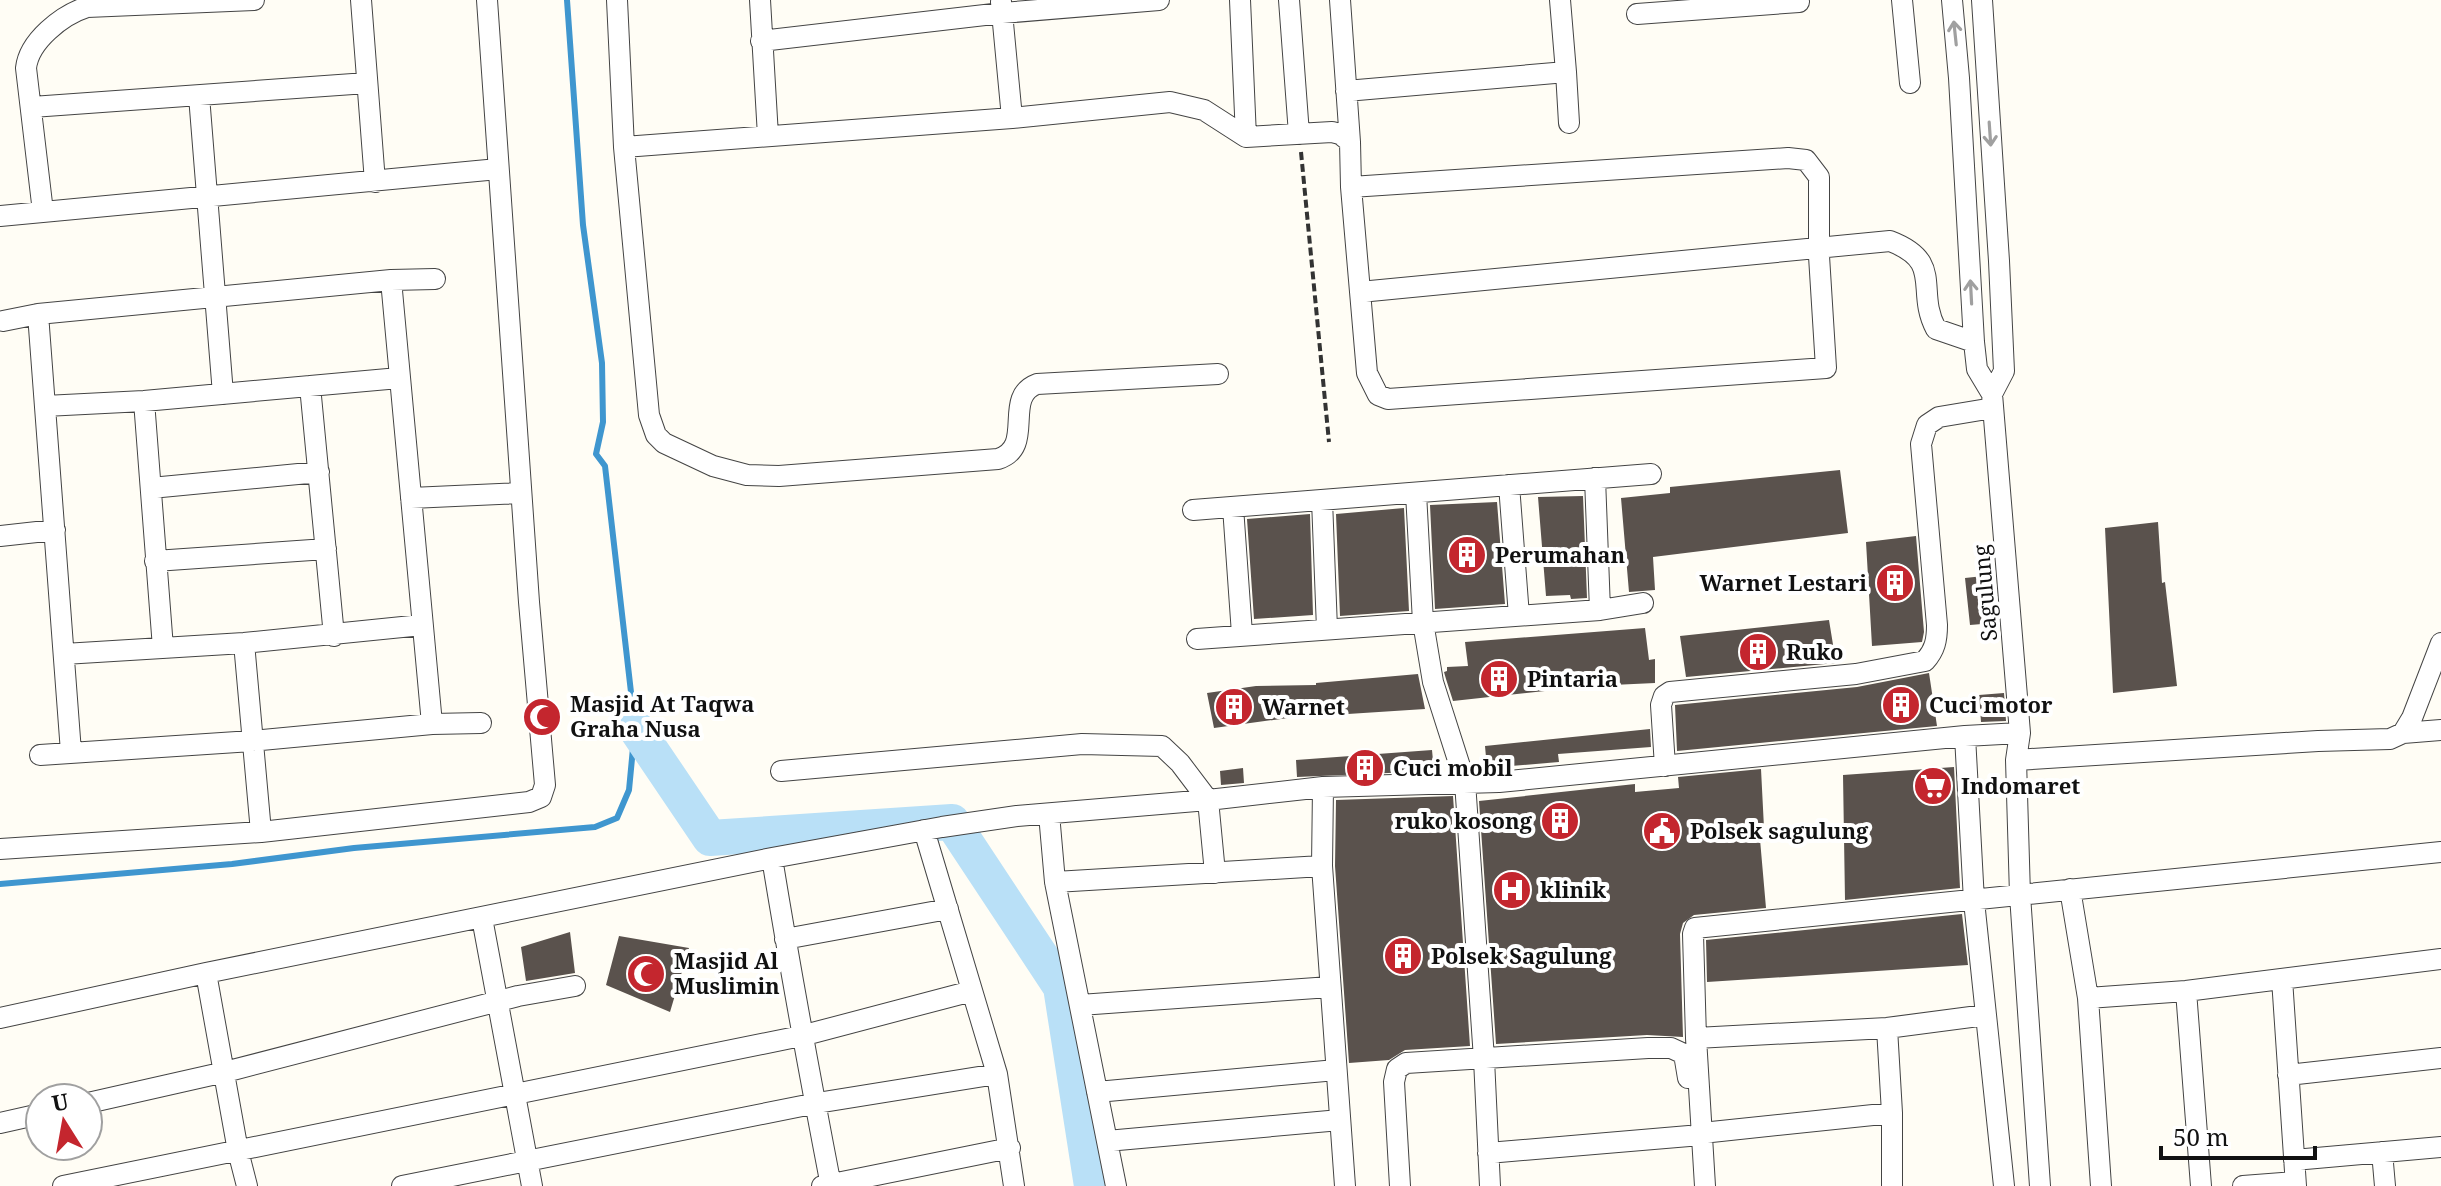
<svg xmlns="http://www.w3.org/2000/svg" width="2441" height="1186" viewBox="0 0 2441 1186" font-family="'Noto Serif',serif">
  <style>
    .lines { fill: none; stroke-linecap: round; stroke-linejoin: round }
    .stream { stroke: #3f96cf; stroke-width: 6 }
    .river { stroke: #b9e0f7; stroke-width: 36 }
    .building { fill: #5a524d }
    .minor-casing { stroke: #444; stroke-width: 22 }
    .path { stroke: #333; stroke-width: 4; stroke-dasharray: 8 4; stroke-linecap: butt }
    .minor { stroke: #fff; stroke-width: 20 }
    .oneway { stroke: #a0a0a0 }
    .labels { text-anchor: middle; stroke-width: 8; stroke-linejoin: round; paint-order: stroke }
    .poi-label { font-size: 22px; font-weight: bold; fill: #111; stroke: #fff; text-anchor: start }
    .street-label { font-size: 22px; fill: #111; stroke: #fff }
  </style>
  <rect width="100%" height="100%" fill="#fffdf5"/>
  <g class="lines">
    <path class="stream" d="M0,884l232,-20 122,-16 241,-21 22,-9 12,-28 6,-63 -30,-261 -9,-12 7,-32 -1,-59 -19,-138 -16,-225"/>
    <path class="river" d="M635,727l75,111 242,-16 109,165 31,199"/>
  </g>
  <path class="building" d="M1840,470l8,63 -195,24 2,33 -26,2 -8,-94 49,-5v-6z
    M1583,496l4,102 -16,1 -1,-4 -24,1 -8,-99z
    M1497,502l8,102 -70,5 -5,-104z
    M1404,508l5,103 -69,5 -4,-102z
    M1310,514l3,101 -59,4 -7,-100z
    M2158,522l4,61 3,-1 12,104 -64,7 -8,-165z
    M1916,536l8,96 -2,10 -50,4 -6,-104z
    M1993,575l1,48 -24,2 -5,-47z
    M1829,620l7,43 -150,14 -6,-41z
    M1645,628l4,32 6,-1v24l-64,3 -138,15 -7,-22 -2,-7 3,-1v-4l21,-1 -3,-24z
    M1929,673l8,53 -260,25 -2,-46 182,-18z
    M1418,674l7,35 -108,7v-2l-103,14 -7,-35 49,-7 60,-1v-2z
    M2004,693l2,28 -25,1 -2,-27z
    M1650,729l1,18 -93,7 1,8 -72,6 -2,-22z
    M1432,750l2,21 -137,6 -1,-17z
    M1954,767l6,121 -115,12 -2,-125z
    M1243,768l1,15 -23,2 -1,-14z
    M1761,769l3,59h-5l7,80 -72,7 -11,8 -3,11 3,103 -36,-2 -151,9 -17,-243 156,-17v8l44,-4 -1,-11z
    M1453,796l17,250 -65,4 -16,10 -40,3 -14,-197 1,-66z
    M1962,914l6,51 -261,17 -1,-42z
    M570,932l5,41 -49,8 -5,-34z
    M619,936l70,12 -19,64 -64,-27z"/>
  <g class="lines">
    <g class="minor-casing">
      <path id="minor" d="M361,0l14,182
        M617,0l7,147 25,268 7,20 8,8 49,23 34,9 32,1 219,-17c38,-12 4,-62 39,-75l181,-10
        M760,0l8,136
        M1240,0l6,137
        M1289,0l10,134
        M1340,0l10,142
        M1902,0l8,83
        M1952,0l7,78 15,264 3,27 15,25 28,339 -4,27 4,135 20,291
        M1982,0l17,261 5,110 -12,23
        M1001,2l11,116
        M1637,14l162,-12
        M761,41l241,-28 157,-13
        M1566,72l3,51
        M1346,91l220,-19 -6,-72
        M199,96l24,298
        M32,107l335,-24
        M624,147l388,-29 158,-16 34,8 42,27 86,-5 8,2 10,8 1,45 16,186 11,22 10,4 438,-31 -7,-112v-79l-13,-17 -18,-2 -437,29
        M43,212l-17,-144c3,-27 36,-53 61,-61l167,-7
        M0,216l498,-47
        M391,280l41,444
        M1360,292l530,-51c55,21 25,49 46,88l38,13
        M38,314l33,438
        M3,321l35,-7 353,-34 44,-1
        M310,386l24,250
        M144,401l19,247
        M45,406l99,-5 255,-23
        M1595,478l5,132
        M1509,485l10,131
        M151,488l168,-16
        M1416,493l7,129 10,60 32,100 19,277 6,127
        M411,498l110,-5
        M1322,500l5,129
        M1233,507l9,127
        M1193,510l458,-36
        M0,536l55,-6
        M155,561l171,-12
        M1197,639l403,-29 43,-7
        M244,643l17,189
        M64,654l180,-11 178,-18
        M2403,733l9,-15 29,-75
        M1965,736l9,165 30,285
        M40,755l212,-14 180,-17 49,-1
        M2016,760l302,-19 72,-2 13,-6 38,-3
        M1665,766l-4,-61 3,-9 6,-4 186,-18 69,-13c10,-11 12,-21 12,-36l-16,-181 6,-19 12,-8 54,-9
        M781,771l301,-27 80,2 18,17 28,37 7,73
        M1323,787l-1,79 23,320
        M1049,814l6,68 61,304
        M924,830l73,244 17,112
        M0,849l261,-17 268,-30 12,-5 4,-12 -16,-183 -42,-602
        M772,858c18,110 38,219 59,328
        M1055,882l267,-16
        M2070,889l18,109 13,188
        M482,918l50,268
        M785,939l163,-30
        M206,973l32,178 9,35
        M2282,979l14,207
        M2186,991l15,195
        M2088,998l98,-7 255,-32
        M1080,1005l250,-18
        M0,1018l206,-45 566,-115 170,-31 75,-11 191,-16 115,-13 176,-5 466,-46 55,-3
        M1887,1028l5,85v73
        M1696,1038l191,-10 99,-13
        M2288,1075l153,-17
        M1097,1092l239,-22
        M88,1103l137,-31 293,-76 57,-10
        M0,1123l40,-9
        M1702,1133l190,-20
        M1107,1141l233,-21
        M2382,1152l3,34
        M1488,1153l201,-17
        M2294,1160l147,-13
        M63,1186l738,-150 171,-45
        M402,1186l415,-83 180,-29
        M822,1186l188,-38
        M1400,1186l-6,-104 3,-13 9,-6 242,-15h23l13,6 4,24
        M1705,1186l-9,-148 -3,-104 2,-6 746,-76
        M2243,1186l52,-4"/>
    </g>
    <path class="path" d="M1301,152l28,290"/>
    <use href="#minor" class="minor"/>
  </g>
  <defs><path id="oneway-shaft" d="M-6 0H5M1.5-3L5.5 0L1.5 3" fill="none" stroke-width="1.6" stroke-linecap="round" stroke-linejoin="round" transform="scale(2)"/></defs>
  <g class="oneway">
    <use href="#oneway-shaft" transform="translate(1955 33) rotate(-96)"/>
    <use href="#oneway-shaft" transform="translate(1990 134) rotate(86)"/>
    <use href="#oneway-shaft" transform="translate(1971 292) rotate(-93)"/>
  </g>
  <defs>
    <g id="building-disc" transform="scale(2)"><circle r="9.5" fill="#c4262e" stroke="#fff"/><path d="M-4-6H4V6H1V3H-1V6H-4ZM-2.5-4.3h1.7v1.8h-1.7ZM.8-4.3h1.7v1.8H.8ZM-2.5-1h1.7V.8h-1.7ZM.8-1h1.7V.8H.8Z" fill="#fff"/></g>
    <g id="mosque-disc" transform="scale(2)"><circle r="9.5" fill="#c4262e" stroke="#fff"/><path d="M3.5-4.9A6 6 0 1 0 3.5 4.9A5 5 0 1 1 3.5-4.9Z" fill="#fff"/></g>
    <g id="supermarket-disc" transform="scale(2)"><circle r="9.5" fill="#c4262e" stroke="#fff"/><path d="M-6-5.5h2.5l.6 2H6L4.5 2H-2.5L-4.4-4H-6ZM-1.5 3.2a1.3 1.3 0 1 0 .1 0ZM3 3.2a1.3 1.3 0 1 0 .1 0Z" fill="#fff"/></g>
    <g id="civic-disc" transform="scale(2)"><circle r="9.5" fill="#c4262e" stroke="#fff"/><path d="M-.6-6.5H3V-4.5H.6V-3L4-1V1h2V6H-6V1h2V-1L-.6-3ZM-1.2 2.5V6h2.4V2.5Z" fill="#fff"/></g>
    <g id="hospital-disc" transform="scale(2)"><circle r="9.5" fill="#c4262e" stroke="#fff"/><path d="M-5-5h3v3.5h4V-5h3V5h-3V1.5h-4V5h-3Z" fill="#fff"/></g>
  </defs>
  <g fill-rule="evenodd">
    <use href="#building-disc" x="1467" y="555"/>
    <use href="#building-disc" x="1895" y="583"/>
    <use href="#building-disc" x="1758" y="652"/>
    <use href="#building-disc" x="1499" y="679"/>
    <use href="#building-disc" x="1901" y="705"/>
    <use href="#building-disc" x="1234" y="707"/>
    <use href="#mosque-disc" x="542" y="717"/>
    <use href="#building-disc" x="1365" y="768"/>
    <use href="#supermarket-disc" x="1933" y="786"/>
    <use href="#building-disc" x="1560" y="821"/>
    <use href="#civic-disc" x="1662" y="831"/>
    <use href="#hospital-disc" x="1512" y="890"/>
    <use href="#building-disc" x="1403" y="956"/>
    <use href="#mosque-disc" x="646" y="974"/>
  </g>
  <g class="labels">
    <g class="poi-label">
      <text x="1495" y="563">Perumahan</text>
      <text x="1867" y="591" text-anchor="end">Warnet Lestari</text>
      <text x="1786" y="660">Ruko</text>
      <text x="1527" y="687">Pintaria</text>
      <text x="570" y="712">Masjid At Taqwa<tspan x="570" dy="25">Graha Nusa</tspan></text>
      <text x="1929" y="713">Cuci motor</text>
      <text x="1262" y="715">Warnet</text>
      <text x="1393" y="776">Cuci mobil</text>
      <text x="1961" y="794">Indomaret</text>
      <text x="1532" y="829" text-anchor="end">ruko kosong</text>
      <text x="1690" y="839">Polsek sagulung</text>
      <text x="1540" y="898">klinik</text>
      <text x="1431" y="964">Polsek Sagulung</text>
      <text x="674" y="969">Masjid Al<tspan x="674" dy="25">Muslimin</tspan></text>
    </g>
    <g class="street-label">
      <text transform="translate(1985 593) rotate(-95)" y="8">Sagulung</text>
    </g>
  </g>
  <g transform="translate(64 1122) rotate(349)"><circle r="38" fill="#ffffff" stroke="#a0a0a0" stroke-width="2"/>
  <path d="M0-6L14 30L0 20L-14 30Z" fill="#c4262e"/>
  <text y="-12" font-size="22" font-weight="bold" text-anchor="middle" fill="#111111">U</text>
  </g>
  <path d="M2161 1146v12h154v-12" fill="none" stroke="#111111" stroke-width="4"/>
  <text x="2173" y="1146" font-size="24" fill="#111111" stroke="#ffffff" stroke-width="6" paint-order="stroke">50 m</text>
</svg>
